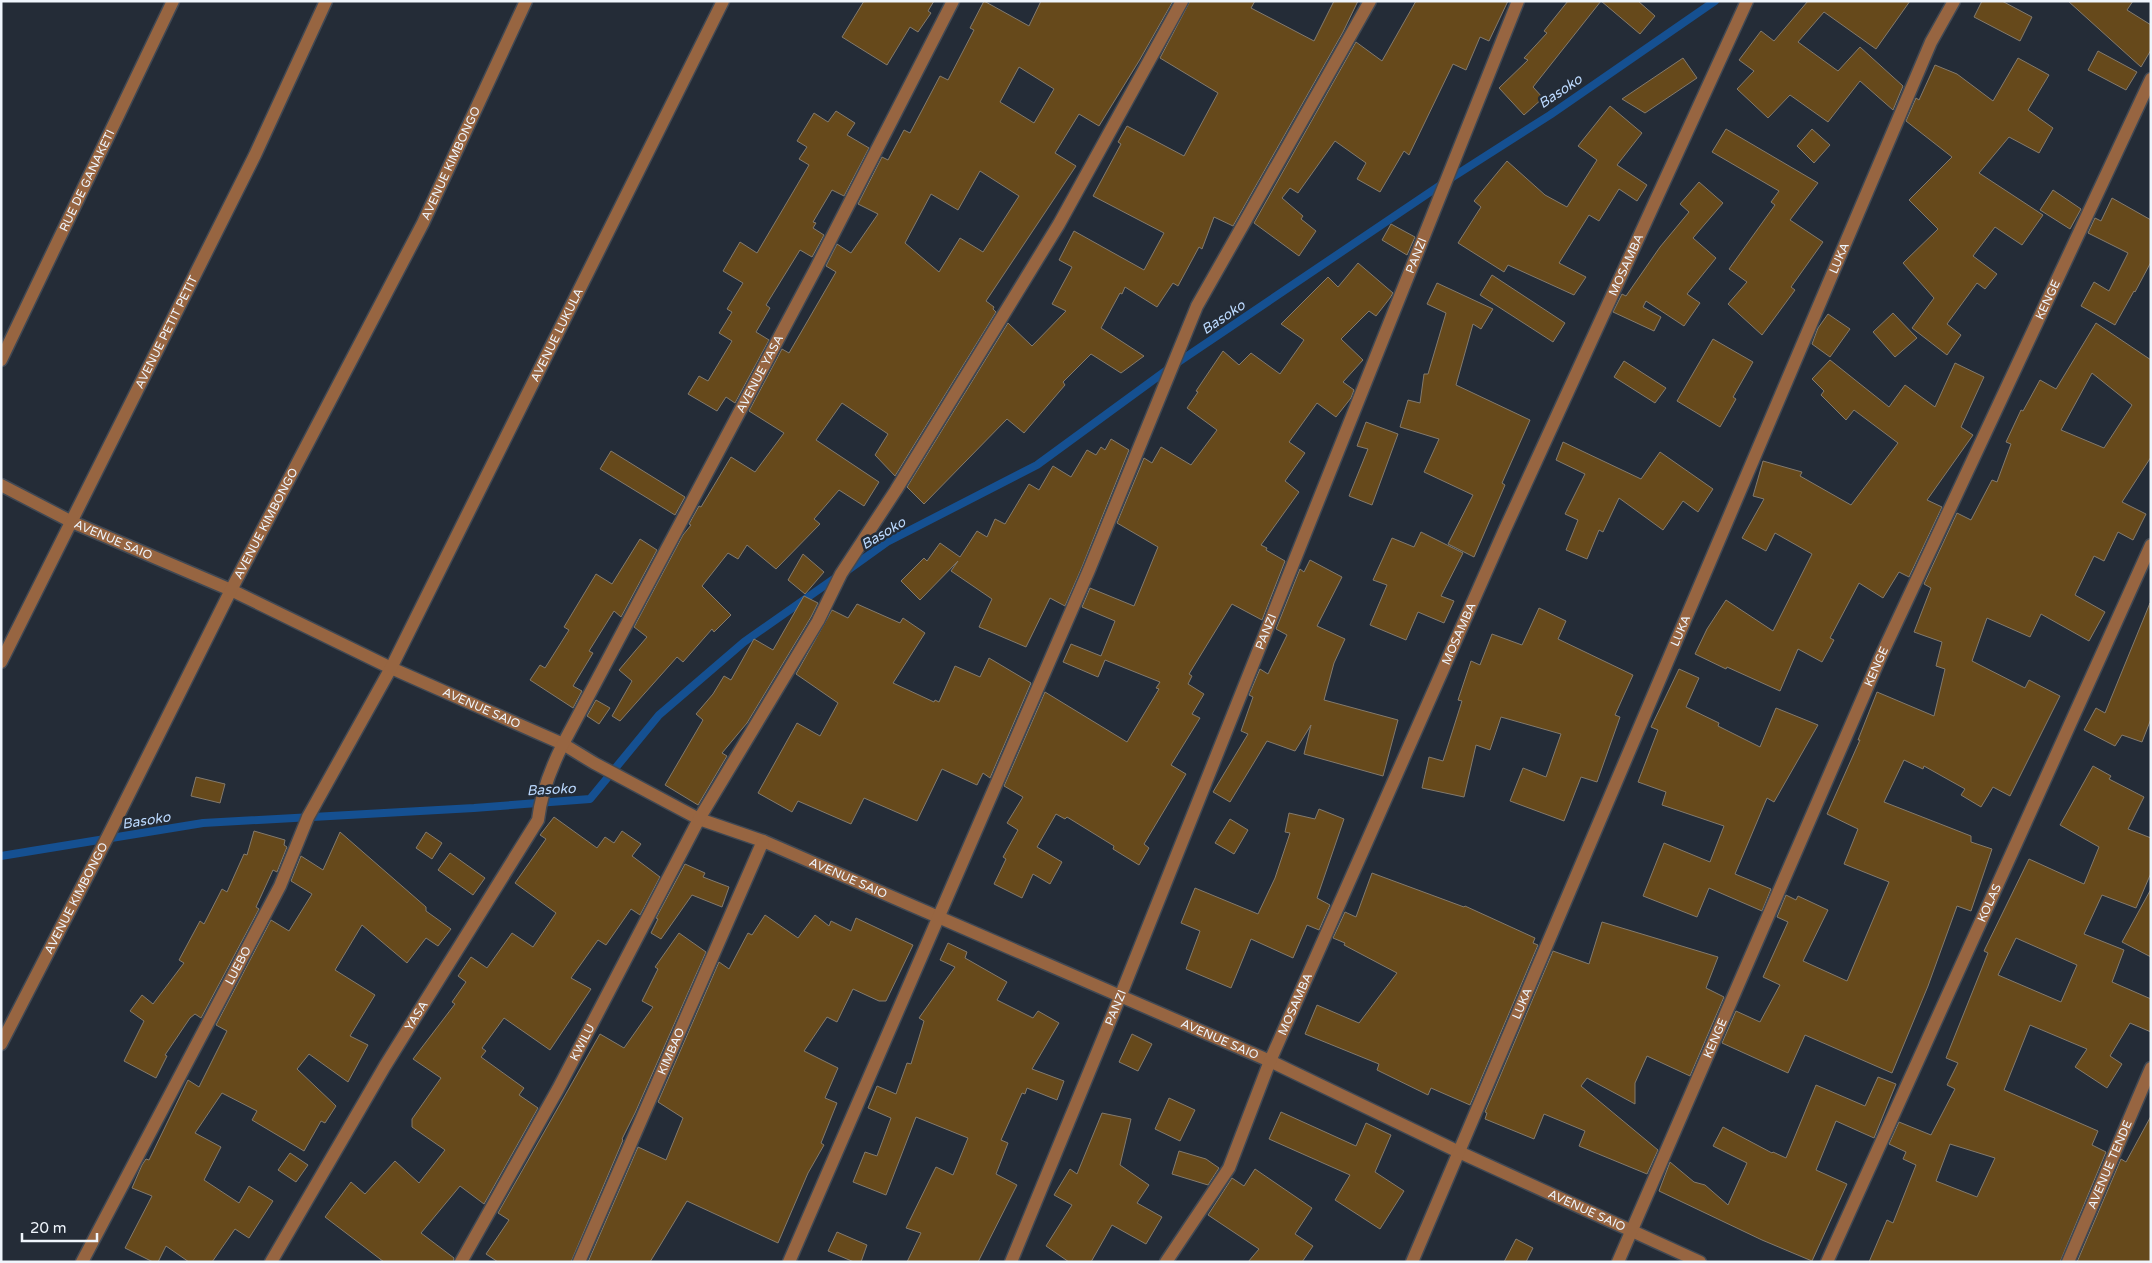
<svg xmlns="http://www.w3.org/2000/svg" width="2152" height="1263" viewBox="0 0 2152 1263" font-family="'Varela Round',sans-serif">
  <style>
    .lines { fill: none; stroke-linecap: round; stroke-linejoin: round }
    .stream { stroke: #155091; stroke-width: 8 }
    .building { fill: #66491b; stroke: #837a6d; fill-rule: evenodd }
    .minor-casing { stroke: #404853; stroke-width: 15 }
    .minor { stroke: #976541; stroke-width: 12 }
    .labels { text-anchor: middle; stroke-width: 5; stroke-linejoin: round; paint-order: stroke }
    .street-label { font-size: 12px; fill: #eff5fc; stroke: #242c37 }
    .water-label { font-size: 14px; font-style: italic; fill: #bbd9fe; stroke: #242c37 }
  </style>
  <rect width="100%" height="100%" fill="#242c37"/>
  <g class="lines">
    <path class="stream" d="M848,570l39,-28 150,-77 134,-98 274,-185 105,-67 165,-114
      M1,856l202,-33 271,-15 116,-9 69,-84 85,-73 94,-66"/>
  </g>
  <path class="building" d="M864,1h70l-6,10 3,2 -13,19 -8,-5 -23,38 -45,-28z
    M984,1l45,25 12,-25h132l-34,60 -40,65 -20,-12 -24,39 21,13 -90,135 8,6 -1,2 3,3 -101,164 -20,-21 13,-21 -46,-31 -26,37 63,42 -15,24 -25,-16 -25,29 6,5 -44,45 -29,-24 -9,14 -10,-6 -26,33 29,29 -17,17 -2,-3 -29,33 -6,-5 -57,64 -8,-5 20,-35 -13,-11 28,-33 -13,-10 49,-92 8,-10 -2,-1 10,-18 2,1 30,-50 24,15 29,-39 -35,-22 33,-62 7,4 47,-81 -10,-6 11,-22 14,9 27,-39 -20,-10 24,-47 6,3 16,-30 6,3 30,-57 8,4 26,-50 -4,-2zM1019,67l35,22 -20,34 -34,-21zM980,171l39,25 -36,56 -23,-14 -21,34 -34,-29 26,-49 27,16z
    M1190,1h65l-4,7 63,33 20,-40h24l-15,31 -110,194 -19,-9 -12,32 -3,-2 -21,39 -5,-3 -16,24 -32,-20 -3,7 -2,-1 -19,35 43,28 -23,17 -30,-19 -28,28 2,3 -41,48 -17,-14 -83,85 -17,-17 101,-164 24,23 34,-35 -14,-7 20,-37 -13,-7 15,-29 70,39 20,-37 -71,-37 28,-52 -3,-2 9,-16 57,30 34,-63 -58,-35z
    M1416,1h92l-19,40 -9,-4 -14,33 -13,-6 -44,91 -5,-4 -24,41 -23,-13 9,-16 -31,-22 -37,52 -8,-5 -8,10 21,18 -2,3 15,12 -17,25 -45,-33 102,-181 26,19z
    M1568,1h70l17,15 -15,18 -39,-33 -68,86 10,11 -19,17 -25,-27 29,-28 -4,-2 23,-25 -3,-2z
    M1808,1h102l-34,48 -52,-37 -26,30 40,29 22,-24 43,39 -10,24 -33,-29 -32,41 -38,-27 -22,23 -31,-29 17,-18 -15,-11 22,-29 13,10z
    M1982,1h20l30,16 -12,24 -46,-24z
    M2068,1h65l-6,9 24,15v25l-10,17z
    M2098,51l39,21 -11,18 -38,-20z
    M1683,58l14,20 -52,35 -23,-14z
    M2018,58l31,17 -21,35 25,18 -14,25 -30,-16 -30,36 64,42 -21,30 -27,-18 -22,29 24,18 -12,15 -8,-6 -30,41 14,11 -14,20 -35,-27 22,-30 -31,-35 35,-34 -29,-29 43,-43 -46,-36 10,-23 3,2 16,-35 22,9 36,27z
    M1610,106l32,27 -25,32 30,20 -10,16 -18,-12 -20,32 -10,-6 -30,48 27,14 -12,18 -66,-30 -4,7 -46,-29 23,-36 -7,-6 33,-40 38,34 22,12 30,-47 -19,-14z
    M836,111l19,12 -8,12 22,13 -25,48 -12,-6 -19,32 3,1 -3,5 11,7 -12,22 -12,-7 -34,55 4,3 -14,24 13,8 -34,63 -9,-6 -9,14 -29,-17 11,-18 9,5 24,-40 -13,-8 13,-21 -5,-3 16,-26 -20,-12 17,-29 17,11 52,-88 -10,-6 8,-12 -10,-6 17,-28 14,9z
    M1726,129l92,54 -28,37 33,22 -32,45 4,3 -33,45 -34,-31 19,-22 -18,-13 46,-64 -4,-3 8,-11 -67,-39z
    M1812,129l18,16 -16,18 -17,-17z
    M1699,182l24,21 -30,35 23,20 -29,36 13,9 -16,23 -38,-25 -3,6 18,10 -7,14 -41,-19 9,-18 4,2 34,-49 29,-35 -9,-8z
    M2053,190l28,19 -11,20 -30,-19z
    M2112,198l39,22v42l-16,30 -1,-1 -19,34 -34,-19 13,-24 15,9 19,-38 -40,-20 7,-15 6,3z
    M1391,224l24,13 -8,18 -25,-15z
    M1358,263l35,30 -3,5 -14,18 -7,-5 -28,28 22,21 -20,22 11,8 -3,8 -15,19 -19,-14 -28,39 16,11 -20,28 14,11 -38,53 6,3 -1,2 19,11 -23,59 -30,-16 -43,70 3,2 -4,8 16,10 -12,20 8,4 -29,47 15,9 -42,70 5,4 -10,17 -26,-16 1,-3 -47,-29 -2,2 -9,-5 -19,33 25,15 -12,22 -17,-10 -11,24 -28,-14 12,-25 -3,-2 15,-27 -11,-7 16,-26 -19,-11 41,-94 82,50 32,-53 -3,-1 4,-6 -55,-22 -7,17 -35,-15 8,-18 30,12 14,-35 -33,-14 8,-19 44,18 24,-59 -41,-24 27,-65 8,5 9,-16 30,18 26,-35 -30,-22 11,-16 -2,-1 27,-40 16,14 12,-12 29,21 24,-34 -23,-16 47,-47 10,10z
    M1492,275l73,48 -12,19 -73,-47z
    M1437,283l56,26 -12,20 -8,-5 -17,61 74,35 -28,63 3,2 -31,72 -26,-13 25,-49 -49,-23 15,-33 -39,-12 8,-27 12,3 4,-29h4l18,-61 -19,-9z
    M1893,313l24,25 -22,19 -22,-25z
    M1828,314l22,15 -20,28 -18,-13 6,-16z
    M2096,323l55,37v97l-29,45 24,12 -13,26 -15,-8 -14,29 -10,-5 -19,39 30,17 -16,29 -48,-27 -11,23 -43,-19 -15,43 53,27 4,-8 31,16 -50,100 -17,-9 -12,20 -20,-12 4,-6 -41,-23 -1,3 -19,-9 -20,42 87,34v6l21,7 -21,62 -14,-5 -29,80 -36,87 -87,-38 -17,38 -66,-30 14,-32 24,11 20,-37 -17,-8 25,-55 -11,-5 9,-22 10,5 2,-4 30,14 -25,51 44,20 42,-99 -45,-18 14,-35 -31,-15 33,-74h-2l19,-48 57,24 11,-47 -9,-3 6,-24 -28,-10 17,-44 -7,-4 33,-71 14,7 21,-40 5,2 14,-38 -5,-2 15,-32 2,1 17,-31 16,9zM2092,373l40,32 -28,43 -43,-18z
    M1713,339l40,23 -20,35 3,2 -16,28 -43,-26z
    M1830,360l59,47 16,-22 30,22 20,-44 29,14 -23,50 12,8 -46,65 15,7 -33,70 -10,-5 -16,26 -24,-15 -29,55 4,2 -12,22 -24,-13 -18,42 -53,-24 -1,2 -31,-15 12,-25 19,-29 47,31 39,-77 -37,-21 -9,18 -24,-13 22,-39 -11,-3 10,-35 39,11 -2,4 51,29 47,-62 -44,-33 -8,10 -25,-25 3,-4 -12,-12z
    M1624,361l42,27 -11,15 -41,-26z
    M1366,422l32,12 -26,71 -23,-9 19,-47 -11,-3z
    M1111,439l18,11 -47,117 -17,39 -15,-8 -24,49 -47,-20 13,-28 -41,-28 7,-10 -38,39 -19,-19 23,-23 3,3 13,-18 20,14 17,-26 10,6 8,-18 10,5 24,-40 10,6 14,-24 18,11 16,-27 9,5 5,-8 4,3z
    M1563,442l78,37 19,-27 53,37 -15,23 -15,-11 -20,29 -44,-32 -16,34 -4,-2 -12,29 -21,-9 12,-30 -13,-6 20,-40 -29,-14z
    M611,451l74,46 -10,18 -75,-46z
    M1421,532l42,21 -22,43 13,5 -10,22 -26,-11 -12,28 -36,-15 17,-40 -14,-5 19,-42 22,9z
    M640,539l17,11 -36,67 -7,-6 -25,40 4,2 -20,33 9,5 -9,17 -43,-28 10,-15 5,3 24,-38 -5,-3 32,-53 16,10z
    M803,554l21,18 -19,22 -17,-14z
    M1310,560l32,17 -25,49 28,13 -11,24 -10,37 74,20 -15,56 -79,-22 7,-29 -16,26 -28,-10 -37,61 -17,-10 35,-58 -7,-3 12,-34 -4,-2 11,-26 8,5 19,-39 -11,-6 24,-60 4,3z
    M804,596l14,7 -7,14 -64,106 -25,30 5,3 -29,49 -33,-20 38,-65 -7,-6 17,-20 11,-18 7,4 23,-41 19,11z
    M2150,603l1,116 -9,23 -20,-7 -7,11 -31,-16 12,-22 9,5z
    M857,604l43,19 3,-5 22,15 -32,50 41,19 1,-2 4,2 16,-36 25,11 9,-19 42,25 -41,95 -7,-5 -6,12 -35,-16 -25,52 -53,-23 -13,26 -53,-23 -6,11 -34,-19 39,-70 23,13 18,-33 -42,-29 36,-64 16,8z
    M1539,608l27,13 -8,18 75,36 -18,40 5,2 -23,65 -16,-5 -17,44 -54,-20 13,-33 23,9 15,-43 -60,-17 -11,33 -14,-5 -12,52 -42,-9 7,-31 14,4 19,-60 -4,-1 13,-39 9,4 12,-31 30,11z
    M1679,669l20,9 -13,29 33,16 -1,3 42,21 16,-39 42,17 -44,77 -7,-4 -32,76 36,15 -9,22 -53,-23 -12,29 -54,-21 21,-53 46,19 14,-36 -62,-21 4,-13 -28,-10 20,-52 -7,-3z
    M596,700l14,8 -11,16 -12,-8z
    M2093,766l18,10 -2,3 35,18 -16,32 23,9v35l-15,35 -34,-13 -18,39 40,16 -12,32 39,17v33l-21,-9 -20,33 12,8 -15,24 -32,-21 12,-18 -57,-24 -26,65 94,41 -6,14 14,7 -46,110h-191l18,-42 6,3 23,-58 -13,-6 3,-7 -17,-8 10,-22 32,13 24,-46 -8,-4 11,-22 -12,-5 42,-105 -4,-2 45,-92 55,25 15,-37 -39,-22zM2016,938l61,27 -16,37 -63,-27zM1950,1144l45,14 -18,39 -41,-16z
    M196,777l29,7 -5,19 -29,-7z
    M1319,809l25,10 -27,79 13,7 -11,25 -12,-5 -14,33 -42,-19 -20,49 -45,-19 14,-38 -19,-8 14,-35 63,26 17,-36 15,-45 -5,-1 4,-19 26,6z
    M554,817l43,31 8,-11 9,6 8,-12 19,13 -9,12 28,21 -20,38 -9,-6 -25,36 -8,-5 -27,38 20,11 -41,61 -46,-32 -22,30 4,3 -5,6 43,31 -5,7 19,13 -54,96 -24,-18 -39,47 33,25 -1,4h-69l-59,-45 26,-35 14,12 30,-33 24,22 26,-33 -33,-23v-8l29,-41 -28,-19 42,-55 -3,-2 14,-20 -8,-6 13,-19 16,11 25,-35 21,14 23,-34 -41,-30 31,-44 -6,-4z
    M1230,819l18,11 -14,24 -19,-11z
    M254,831l31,9 -1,5 3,2 -10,25 -4,-2 -17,37 3,2 -58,109 -6,-4 -5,4 -25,37 2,1 -11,22 -32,-17 20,-40 -14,-10 12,-16 11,9 31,-41 -5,-3 21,-39 4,3 18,-35 5,3 17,-38 3,1z
    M340,832l86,75v4l25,18 -13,17 -12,-8 -19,25 -45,-38 -27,45 40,25 -25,41 18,9 -20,37 -39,-28 -12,15 39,37 -11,17 -4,-2 -17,30 -52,-31 5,-9 -35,-18 -27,40 26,14 -17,33 35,23 10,-17 24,15 -24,37 -14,-9 -23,33h-23l-23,-16 -8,16h-5l-28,-14 27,-52 -20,-8 10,-23 4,-6 3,1 39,-80 11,7 28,-56 -11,-6 55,-105 18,11 23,-37 -21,-13 10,-25 22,14z
    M426,832l16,11 -10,16 -16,-11z
    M450,853l35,25 -12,17 -35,-25z
    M685,864l20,9 -2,4 26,10 -7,20 -30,-12 -31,44 -10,-6 7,-14 -2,-1z
    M1372,873l92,34 1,-1 70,32 -2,5 5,2 -68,160 -39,-17 -3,7 -51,-25 2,-6 -74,-30 12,-29 42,18 38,-50 -53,-28 1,-2 -12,-5 12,-26 11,5z
    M2151,889v68l-29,-15z
    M765,915l33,23 17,-23 14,11 2,-5 20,10 5,-13 57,27 -27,56h-7l-26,-12 -16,33 -10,-5 -23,34 34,17 -13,30 12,5 -16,40 3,2 -16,28 -30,70 -91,-42 -37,61h-62l50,-115 28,13 17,-42 -25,-16 61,-140 10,7 19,-36 4,2z
    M1602,922l116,35 -12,31 18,9 -34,79 -43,-20 -12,27v21l-48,-26 -6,8 77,64 -11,24 -68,-28 6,-15 -41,-17 -10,25 -49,-20 2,-6 -2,-1 68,-161 36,13z
    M679,933l27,19 -71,161 -13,26 1,1 -52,122h-73l-12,-8 23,-34 -11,-7 102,-179 24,14 29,-41 -11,-6 16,-32 -3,-2z
    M948,943l19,9 -2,6 42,24 -10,18 36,18 5,-7 21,12 -27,46 32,12 -7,19 -30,-12 -2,6 -3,-1 -21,47 7,3 -12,31 21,11 -39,77h-71l14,-29 -15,-5 30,-61 17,8 15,-37 -52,-21 -30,78 -33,-13 12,-30 12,4 14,-38 -23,-10 9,-22 19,8 11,-31 4,1 13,-43 -5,-3 36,-51 -15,-7z
    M1132,1034l20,10 -14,27 -19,-9z
    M1878,1077l18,7 -22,54 -38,-17 -20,49 31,14 -35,77 -50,-21 -103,-49 11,-29 24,20 11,3 23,20 19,-42 -34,-17 10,-19 49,26 1,-1 13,6 30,-73 49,21z
    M1169,1098l26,12 -15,31 -25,-12z
    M1281,1112l75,34 10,-23 25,12 -16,37 29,19 -24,38 -45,-29 15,-25 -81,-36z
    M1102,1113l29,6 -11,46 29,20 -12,18 25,14 -16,27 -34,-19 -21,37h-22l-23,-16 26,-41 -18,-10 16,-26 7,5z
    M2151,1116v146h-74l44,-103 5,3z
    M1179,1151l27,8 13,9 -11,17 -36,-11z
    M290,1153l18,12 -12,17 -18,-12z
    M1255,1169l57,39 -17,26 18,12 -11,16h-54l11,-13 -51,-34 24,-37 12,8z
    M837,1232l30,13 -6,17h-7l-26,-11z
    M1516,1239l17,9 -7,14h-22z"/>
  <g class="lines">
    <g class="minor-casing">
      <g id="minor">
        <path id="s1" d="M1,360l172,-359"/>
        <path id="s2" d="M1,485l71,37 159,68 160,78 172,76 31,19 105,56 64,22 507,220 189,91 241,110"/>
        <path id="s3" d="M1,662l254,-507 71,-154"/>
        <path id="s4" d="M1,1044l106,-206 124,-248 192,-367 103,-222"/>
        <path id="s5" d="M82,1262l198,-376 28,-69 83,-149 332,-667"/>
        <path id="s6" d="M271,1262l114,-196 153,-246c3,-27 13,-52 25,-76l253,-476 137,-267"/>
        <path id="s7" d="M461,1262l97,-173 141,-270 119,-198 23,-47 55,-84 163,-266 123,-223"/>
        <path id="s8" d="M579,1262l184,-421"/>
        <path d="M789,1262l300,-692 108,-264 173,-305"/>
        <path id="s9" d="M1011,1262l109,-265 398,-996"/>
        <path id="s10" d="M1166,1262l63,-94 41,-107 235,-532 242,-528"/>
        <path id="s11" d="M1412,1262l519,-1220 23,-41"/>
        <path id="s12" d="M1618,1262l262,-604 271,-579"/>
        <path id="s13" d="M1827,1262l324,-717"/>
        <path id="s14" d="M2068,1262l83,-194"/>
      </g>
    </g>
    <use href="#minor" class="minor"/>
  </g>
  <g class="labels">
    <g class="street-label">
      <text dy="4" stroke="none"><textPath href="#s4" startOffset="989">AVENUE KIMBONGO</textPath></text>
      <text dy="4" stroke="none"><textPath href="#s1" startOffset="199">RUE DE GANAKETI</textPath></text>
      <text dy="4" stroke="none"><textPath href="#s9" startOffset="1085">PANZI</textPath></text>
      <text dy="4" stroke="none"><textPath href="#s11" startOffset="1091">LUKA</textPath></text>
      <text dy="4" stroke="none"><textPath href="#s10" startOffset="1100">MOSAMBA</textPath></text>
      <text dy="4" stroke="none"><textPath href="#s12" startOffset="1054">KENGE</textPath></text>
      <text dy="4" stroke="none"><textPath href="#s3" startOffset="369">AVENUE PETIT PETIT</textPath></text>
      <text dy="4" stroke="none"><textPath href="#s5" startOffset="1042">AVENUE LUKULA</textPath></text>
      <text dy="4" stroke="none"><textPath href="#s6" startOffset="1016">AVENUE YASA</textPath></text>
      <text dy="4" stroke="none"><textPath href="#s4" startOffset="584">AVENUE KIMBONGO</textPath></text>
      <text dy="4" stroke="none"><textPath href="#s2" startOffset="125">AVENUE SAIO</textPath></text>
      <text dy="4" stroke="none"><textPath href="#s11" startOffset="686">LUKA</textPath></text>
      <text dy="4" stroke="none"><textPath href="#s9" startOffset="680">PANZI</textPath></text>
      <text dy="4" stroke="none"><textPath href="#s10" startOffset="695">MOSAMBA</textPath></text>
      <text dy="4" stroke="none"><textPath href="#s12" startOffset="649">KENGE</textPath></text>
      <text dy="4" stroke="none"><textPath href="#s2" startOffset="530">AVENUE SAIO</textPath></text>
      <text dy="4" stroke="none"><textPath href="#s2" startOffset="935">AVENUE SAIO</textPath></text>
      <text dy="4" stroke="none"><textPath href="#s4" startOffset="164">AVENUE KIMBONGO</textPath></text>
      <text dy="4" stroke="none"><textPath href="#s13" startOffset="394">KOLAS</textPath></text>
      <text dy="4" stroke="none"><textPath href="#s5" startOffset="335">LUEBO</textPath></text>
      <text dy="4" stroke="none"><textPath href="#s11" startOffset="281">LUKA</textPath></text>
      <text dy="4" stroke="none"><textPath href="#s10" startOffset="290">MOSAMBA</textPath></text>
      <text dy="4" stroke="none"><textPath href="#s9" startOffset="275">PANZI</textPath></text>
      <text dy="4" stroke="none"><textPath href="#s6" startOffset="286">YASA</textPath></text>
      <text dy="4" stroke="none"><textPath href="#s12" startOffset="244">KENGE</textPath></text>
      <text dy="4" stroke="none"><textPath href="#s2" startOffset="1340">AVENUE SAIO</textPath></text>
      <text dy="4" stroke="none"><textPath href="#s7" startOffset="251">KWILU</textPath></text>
      <text dy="4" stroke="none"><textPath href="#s8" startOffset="230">KIMBAO</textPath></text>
      <text dy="4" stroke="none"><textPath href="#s14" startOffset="106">AVENUE TENDE</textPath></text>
      <text dy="4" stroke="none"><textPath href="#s2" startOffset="1745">AVENUE SAIO</textPath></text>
    </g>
    <g class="water-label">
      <text transform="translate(1560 91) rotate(-34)" y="5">Basoko</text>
      <text transform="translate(1223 317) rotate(-34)" y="5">Basoko</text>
      <text transform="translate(883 533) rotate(-31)" y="5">Basoko</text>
      <text transform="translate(551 789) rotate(-3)" y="5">Basoko</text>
      <text transform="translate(146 820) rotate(-9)" y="5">Basoko</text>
    </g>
  </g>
  <rect width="2152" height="1263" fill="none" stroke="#eff5fc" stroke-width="5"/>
  <path d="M22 1233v8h75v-8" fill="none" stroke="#eff5fc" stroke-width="2.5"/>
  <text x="30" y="1233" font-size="15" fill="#eff5fc" stroke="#242c37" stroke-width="4" paint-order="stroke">20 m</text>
</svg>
